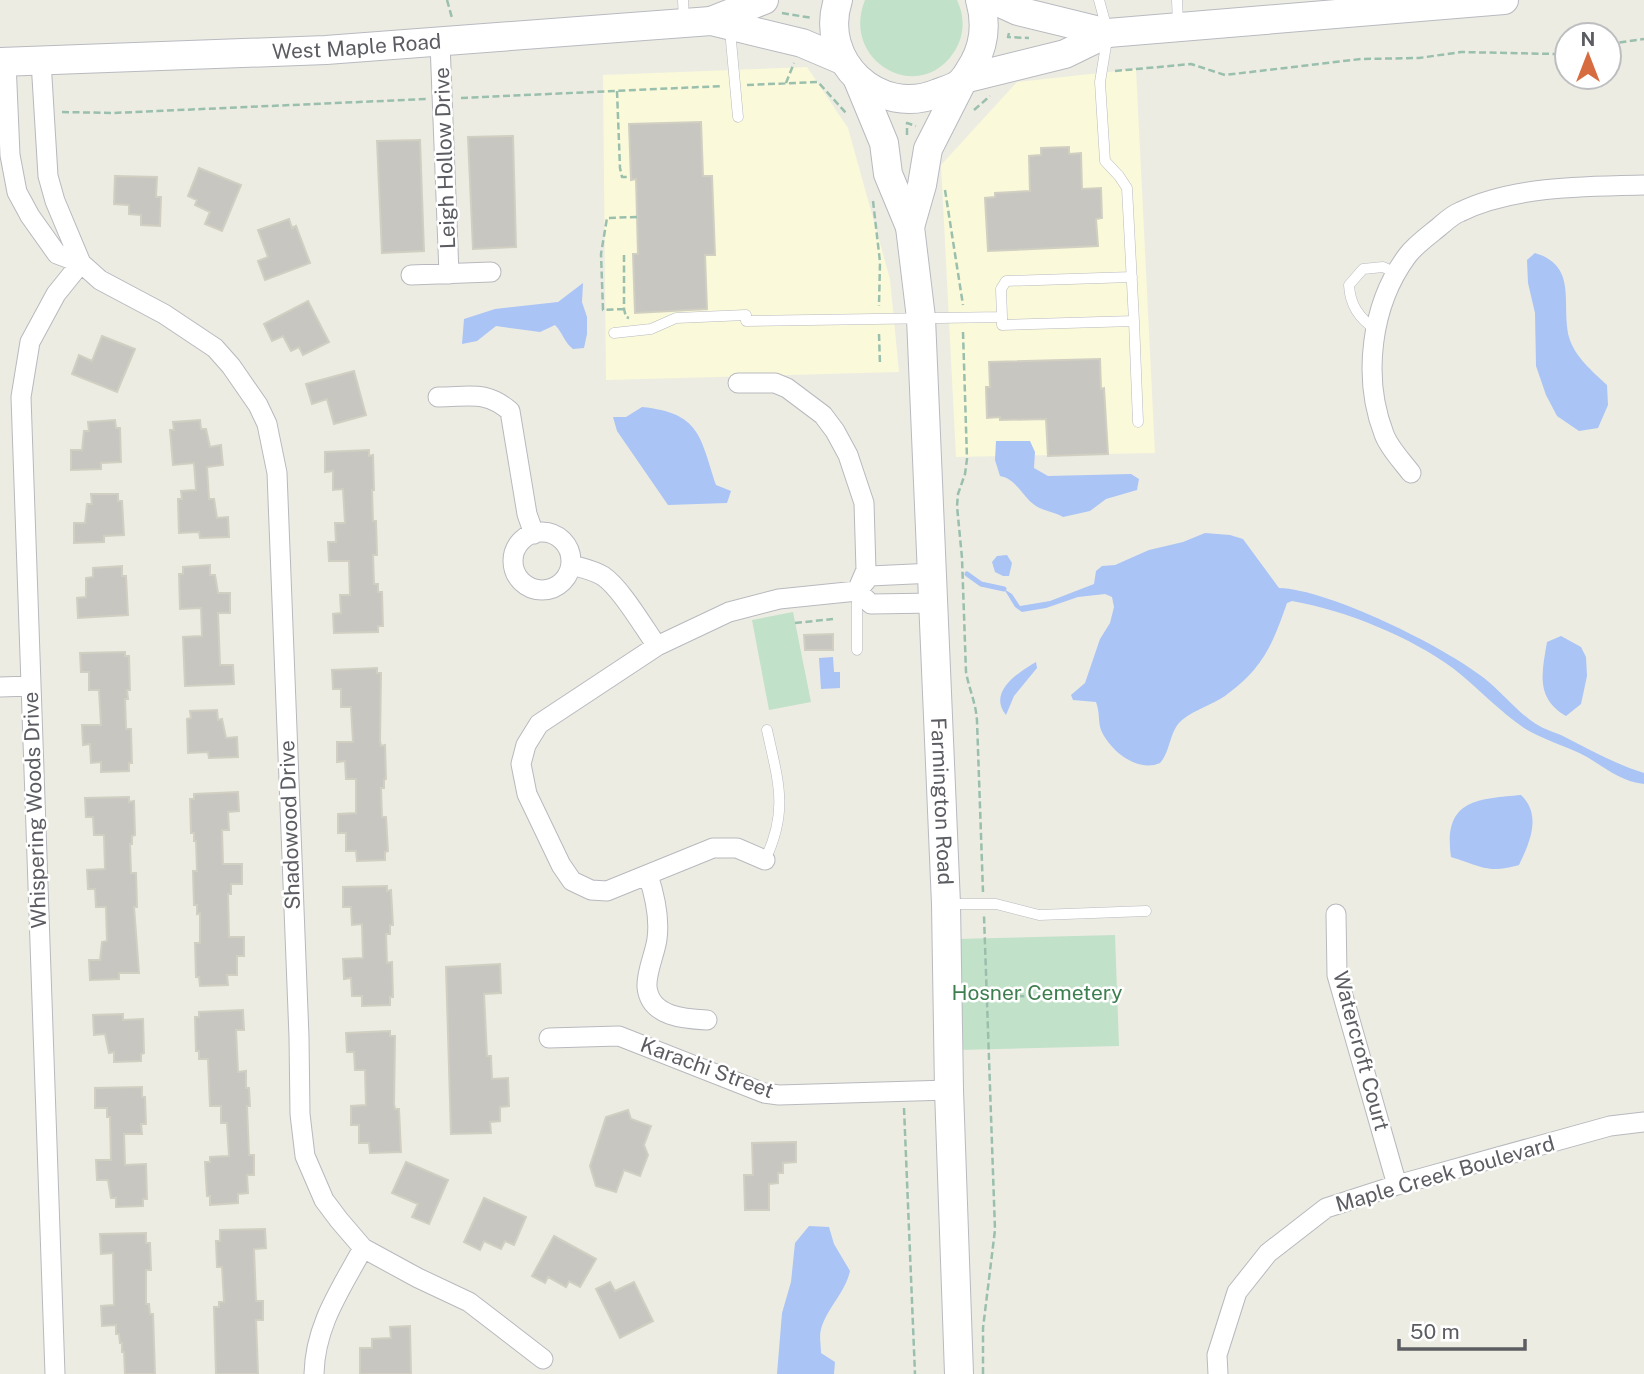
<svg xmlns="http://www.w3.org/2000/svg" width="1644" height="1374" viewBox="0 0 1644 1374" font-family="'Public Sans',sans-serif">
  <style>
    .commercial { fill: #faf9da }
    .green { fill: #c2e1c9 }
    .water { fill: #aac4f5 }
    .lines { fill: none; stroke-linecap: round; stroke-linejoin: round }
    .stream { stroke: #aac4f5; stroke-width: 5 }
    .building { fill: #c8c6c0; stroke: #d0cfc2; stroke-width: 2 }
    .lane-casing { stroke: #b8b9be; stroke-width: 11 }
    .street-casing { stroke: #b8b9be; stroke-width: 21 }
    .secondary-casing { stroke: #b8bac0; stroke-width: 30 }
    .path { stroke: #9abfad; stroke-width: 2.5; stroke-dasharray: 7 3.5; stroke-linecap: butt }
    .lane { stroke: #fff; stroke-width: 10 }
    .street { stroke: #fff; stroke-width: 19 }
    .secondary { stroke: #fff; stroke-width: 28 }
    .labels { text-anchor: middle; stroke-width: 5; stroke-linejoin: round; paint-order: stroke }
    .street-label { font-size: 21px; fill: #5b5d62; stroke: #fff }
    .park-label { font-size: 21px; fill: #3d7f4f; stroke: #fff }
  </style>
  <rect width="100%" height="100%" fill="#ecece3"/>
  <path class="commercial" d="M807,67l41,61 42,151 9,93 -293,8 -3,-305z
    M1136,69l19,384 -199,4 -15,-292 76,-83z"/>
  <path class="green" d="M865,0h92c8,17 8,35 -3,52 -35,54 -114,9 -89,-52z
    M793,612l18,90 -42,8 -17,-90z
    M1115,935l4,111 -160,4 -3,-111z"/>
  <path class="water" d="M1535,253c43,13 26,50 34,84 5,19 24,35 38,48l1,20 -10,23 -19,3 -22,-15 -11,-21 -10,-29 -1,-53 -7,-30 -1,-23z
    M583,283l-1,19 5,15v17l-3,14 -11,1c-9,-7 -10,-16 -18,-24l-15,7 -44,-6 -19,15 -15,3 2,-25 31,-10 63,-7z
    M642,407c58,6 58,29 74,78l15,6 -4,12 -59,2 -51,-74 -4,-14h13z
    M996,441h34l5,11 -1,16 14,8 83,-2 8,5 -2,11 -31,9 -16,12 -27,6c-8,-5 -19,-6 -27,-11 -14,-9 -19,-27 -36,-30l-5,-16z
    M1205,533l25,2 13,4 36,49c49,1 166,59 205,90 18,14 33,34 52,46 8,5 17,8 25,11 27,14 54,29 83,38v11c-24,-3 -37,-15 -57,-27 -20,-11 -44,-17 -63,-29 -25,-17 -46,-40 -70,-59 -43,-32 -109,-59 -162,-68l-5,2c-15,43 -24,65 -62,93 -14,9 -31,14 -43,24 -13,11 -11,31 -22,43 -22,10 -50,-12 -59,-33 -3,-9 -1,-17 -5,-28l-23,-2 -2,-5 14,-12 15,-44 10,-16 4,-16 -2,-10 -7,-3 -27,3 -32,11 -24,4 -7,-5 -11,-18 8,5 8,12 30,-5 44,-17 2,-13 6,-5 13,-1 34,-15 34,-8z
    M1007,555l5,8 -3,13h-6l-8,-4 -3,-10 5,-6z
    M1561,636l20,11 5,10 1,19 -6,28 -15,12c-31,-18 -24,-44 -19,-74z
    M833,657l1,15h6v16l-19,1 -2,-31z
    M1036,662l1,6 -23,28 -8,19c-19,-23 13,-43 30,-53z
    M1521,795c21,20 9,47 -2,70 -32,9 -38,1 -68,-8 -8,-57 25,-58 70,-62z
    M809,1226l20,1 5,17 16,27c-5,22 -23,37 -29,58 -2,7 0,16 0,24l14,9 -1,12h-57l5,-61 9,-31 4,-39z"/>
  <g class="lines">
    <path class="stream" d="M967,574l14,10 23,5"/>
  </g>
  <path class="building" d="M701,122l2,54h9l3,79h-10l2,54 -72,4 -2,-59h5l-2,-75 -5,1 -2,-56z
    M513,136l3,111 -43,2 -5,-112z
    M420,140l4,111 -42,2 -5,-112z
    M1069,147v7l12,-1 1,36 19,-1 1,30 -6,1 2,27 -110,5 -3,-53 10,-1v-4l35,-2 -1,-35 12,-1v-7z
    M199,168l42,17 -19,46 -17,-7 5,-12 -15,-7 2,-5 -9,-4z
    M115,176l42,1 -1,20h5l-1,29 -19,-1v-10l-12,-1v-9l-15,-1z
    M289,219l3,9 4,-2 14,37 -45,17 -7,-19 10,-4 -10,-27z
    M308,301l21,41 -26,13 -4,-8 -8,4 -8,-15 -11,5 -8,-17z
    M102,336l33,13 -18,43 -45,-18 7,-19 13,6z
    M1100,359l1,30 3,-1 4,66 -60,2 -2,-37 -46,1v-3l-13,1 -1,-31h4l-1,-25z
    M354,371l12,44 -32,9 -7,-25 -15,5 -6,-20z
    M115,420l1,8h4l1,34 -20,1v6l-30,1v-20h11l2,-19h5l-1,-9z
    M200,420l1,9h5l4,18 11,-2 2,20 -16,2 2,32h5l3,19 11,-1 1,20 -29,1 -1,-6 -20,1 -1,-34h4l-1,-8 15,-1 -2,-27 -21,2 -3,-35h4l-1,-8z
    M369,450v6l4,-1 1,35h-2l1,31h3l1,34h-4l1,29h4v8h4l1,34h-5v6l-44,1 -1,-19 8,-1 -1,-18h10l-1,-34h-20l-1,-19h8l-1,-19h10l-2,-34 -10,1v-19l-8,1v-20z
    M91,494h27v7h4l2,34 -20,1v6l-30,1v-20h11l2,-19h5z
    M210,565v10h5l3,18h12v20h-12l2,52h13l1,19 -49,2 -2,-49 19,-1 -1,-28 -21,1 -1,-35h4v-7z
    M122,566v10h4l2,39 -50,3 -1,-20 9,-1v-19l7,-1v-9z
    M833,634v16h-28l-1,-15z
    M125,652v4h4l1,34h-3l1,9h-3l1,30h5l1,34h-3v8l-28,1v-10l-10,1 -1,-19 -7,1 -1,-20h19l-2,-35h-10v-18h-8l-1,-19z
    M377,668v5h4l-1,68 1,5 4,-1 1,34 -2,1v8h-3l1,29h4l2,34 -3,1v8l-28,1 -1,-10h-10v-18h-8v-19l18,-1v-34h-10l-1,-18 -8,1v-20h16l-2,-35h-10v-18h-8l-1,-19z
    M217,710l1,10 4,-1 4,19 11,-1 1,20 -29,1 -1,-6 -20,1 -1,-34 4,-1 -1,-7z
    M238,792l1,19 -11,1 1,18h-7l1,34h19v20h-11v10h-3l1,43h15v19h-7v19h-10l1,10 -28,1 -1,-9h-3l-1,-34h5v-30l-3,1v-9h-3l-1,-34h4l-1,-30h-2v-8h-3l-1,-34h4v-5z
    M129,797v5l5,-1 1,34 -3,1v8h-2l1,29h5l1,34h-3l5,66h-20v6l-29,1 -1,-20h11l2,-18 5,-1 -1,-34h-10l-1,-18h-7l-1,-19 18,-1 -1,-34h-10l-1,-18h-7l-1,-19z
    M387,886v5l4,-1 2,35h-3v9h-4l1,29 5,-1 1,35h-3v8l-28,1v-10h-10l-1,-18 -7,1 -1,-20 20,-1 -1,-34 -10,1 -1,-18h-8v-20z
    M500,964l1,29 -17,1 3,62h4l1,23 16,-1 1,28 -9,1v14l-10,1 1,11 -40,1 -5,-167z
    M243,1010l1,20h-8l2,42 8,-1v17h3l1,18h-3l2,49h5v20h-7l1,18 -10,1v9l-28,2v-9h-3l-2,-34h5v-5l19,-1 -2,-33h-6v-17h-11l-2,-47h-9v-8h-3l-1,-34h4v-5z
    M123,1014v6l20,-1 1,34 -3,1v7l-27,1v-10l-5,1 -4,-19 -11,1 -1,-20z
    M390,1031v5h5l-1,68 1,5h4l2,43 -31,1 -1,-10h-10v-18h-8v-19l15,-1 -1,-35h-10l-1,-18h-7l-1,-19z
    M142,1087v10h3l1,27h-5l1,10h-18l1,31 21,-1 1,35h-4v7l-27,1v-9h-5l-3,-18h-11l-1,-20h15l-1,-43h-3v-9h-12v-20z
    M628,1110l3,9 20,7 -7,19 4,10 -8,21 -16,-6 -8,22 -20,-6 -6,-20 16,-49z
    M796,1142v20l-13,1v10h-5v10l-9,1v26h-24l-1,-35h9l-1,-32z
    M406,1162l42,18 -19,44 -17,-7 6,-13 -26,-11z
    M484,1198l42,19 -12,28 -9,-4 -4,8 -17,-8 -4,9 -16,-8z
    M265,1229l1,19 -12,1 2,52h7v19h-7l2,54h-42l-2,-67h5v-5h5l-2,-35h-5l-1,-26h4v-11z
    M146,1233v10h4l1,27h-5v34h3l1,10h3l2,60h-30l-1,-22h-2v-9h-2l-1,-9h-3v-9l-14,1 -1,-20 13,-1 -1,-52 -12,1 -1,-20z
    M554,1236l42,23 -16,28 -11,-6 -3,6 -18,-10 -3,6 -13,-7z
    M610,1282l5,9 19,-9 19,39 -33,17 -24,-49z
    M410,1326l1,48h-51v-26h12v-9l19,-1 -1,-11z"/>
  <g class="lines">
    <g class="lane-casing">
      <path id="lane" d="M683,0l1,20
        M1099,0l9,33 -8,49 5,79 14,15 8,12 7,133
        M1177,0l1,24
        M730,30l8,87
        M1002,317l-1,-28 5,-8 126,-4
        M746,321l256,-4v8l132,-4 4,101
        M1376,330c-17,-12 -26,-25 -27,-45l14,-16 20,-2 13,6
        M614,333l37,-4 25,-11 70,-3
        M857,650v-58
        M765,860c24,-50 13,-79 2,-130
        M948,904h48l43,11 107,-4"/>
    </g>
    <g class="street-casing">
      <path id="street" d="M440,43l9,231
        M41,61l7,115 7,25 26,62
        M6,62l4,93 7,37 13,24 27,38 24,9 19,17 64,34 51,34 16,18 27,39 9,19 10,49 22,564 1,77 5,42 19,44 15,20 24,28 55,30 51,24 74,57
        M411,275l80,-3
        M738,383h37l12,5 36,27 12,16 13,24 16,48 2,67 -9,21 -78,8 -50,13 -72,34 -118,78 -13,21 -5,19 6,30 34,71 11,16 19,9 16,1 106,-43h24l28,12
        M438,397c32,0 47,-7 72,14l17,103 7,20
        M1411,473c-9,-12 -22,-25 -27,-39 -22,-57 -13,-129 23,-178 8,-11 21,-20 32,-29 6,-5 13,-12 21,-15 52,-26 127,-26 184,-27
        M513 561a29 29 0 1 1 58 0a29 29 0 1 1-58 0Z
        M572,565c10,3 21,5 31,11 18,12 41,52 54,70
        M934,573l-64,3 -13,15 14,13 64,-1
        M0,687l31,-1
        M648,875c7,21 12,42 9,64 -2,15 -11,33 -10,48 3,30 38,32 60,33
        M1336,914l1,61 60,210
        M549,1038l70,-2 145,57 15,2 170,-5
        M55,1374l-34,-977 9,-55 26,-48 25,-31
        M314,1374c1,-49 27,-85 49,-126
        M1218,1374l-1,-19 20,-63 31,-39 58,-45 71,-23 213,-59 34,-4"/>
    </g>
    <g class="secondary-casing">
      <g id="secondary">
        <path d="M838,0c-20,61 41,118 100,93 8,-3 19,-6 24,-12 5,-5 8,-12 12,-18 11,-20 12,-42 6,-63"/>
        <path d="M994,0l24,11 90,22 396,-33"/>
        <path d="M711,21l53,-21"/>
        <path id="s1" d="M0,62l326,-12 385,-29 91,22 40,17"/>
        <path d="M964,79l101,-25 43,-21"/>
        <path id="s2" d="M858,80l26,63 4,31 22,53 11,91 25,586 3,186 10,284"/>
        <path d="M910,227l12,-42 6,-36 33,-65"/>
      </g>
    </g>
    <path class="path" d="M447,0l5,18
      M782,13l30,5
      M1009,33l-1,4 21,1
      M1609,44l35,-5
      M1115,71l76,-7 34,11 136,-16 58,-1 42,-6 95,2 11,-2
      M786,83l8,-20
      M747,85l71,-3 28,31
      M617,91l3,77 2,9h5
      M461,98l262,-12
      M974,110l16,-14
      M62,112l51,1 313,-14
      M907,135v-12l9,3
      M945,190l18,115
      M873,201l7,61 -1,44
      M624,255v54l2,8 3,1
      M624,309l-21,1 -2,-56 6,-36 30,-1
      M963,332l4,127 -2,15 -7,20 -1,12 5,52 4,114c3,17 10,31 11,49l6,171
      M879,334l1,31
      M795,623l38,-4
      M987,990l16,1 11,5 36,1
      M904,1108l11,266
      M983,1374v-46l12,-98 -11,-314"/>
    <use href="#lane" class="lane"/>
    <use href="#street" class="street"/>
    <use href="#secondary" class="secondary"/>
  </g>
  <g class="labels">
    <g class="street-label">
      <text dy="7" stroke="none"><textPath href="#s1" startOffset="357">West Maple Road</textPath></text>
      <text transform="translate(445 158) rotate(-92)" y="7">Leigh Hollow Drive</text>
      <text dy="7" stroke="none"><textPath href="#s2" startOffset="732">Farmington Road</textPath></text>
      <text transform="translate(35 810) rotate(-92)" y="7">Whispering Woods Drive</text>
      <text transform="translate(290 825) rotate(-92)" y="7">Shadowood Drive</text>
      <text transform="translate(1361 1051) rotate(75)" y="7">Watercroft Court</text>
      <text transform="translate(707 1068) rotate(20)" y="7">Karachi Street</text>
      <text transform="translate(1445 1174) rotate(-16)" y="7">Maple Creek Boulevard</text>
    </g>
    <g class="park-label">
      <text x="1037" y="1000">Hosner Cemetery</text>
    </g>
  </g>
  <g transform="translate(1588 56)"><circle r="33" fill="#ffffff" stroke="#bdbec0" stroke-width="2"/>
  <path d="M0-5L12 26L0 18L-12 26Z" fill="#d66c3f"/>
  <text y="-10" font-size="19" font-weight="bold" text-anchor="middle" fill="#5b5d62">N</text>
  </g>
  <path d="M1399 1339v10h126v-10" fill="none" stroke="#5b5d62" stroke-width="3.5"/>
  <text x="1410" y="1339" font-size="21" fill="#5b5d62" stroke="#ffffff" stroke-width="5" paint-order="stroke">50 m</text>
</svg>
